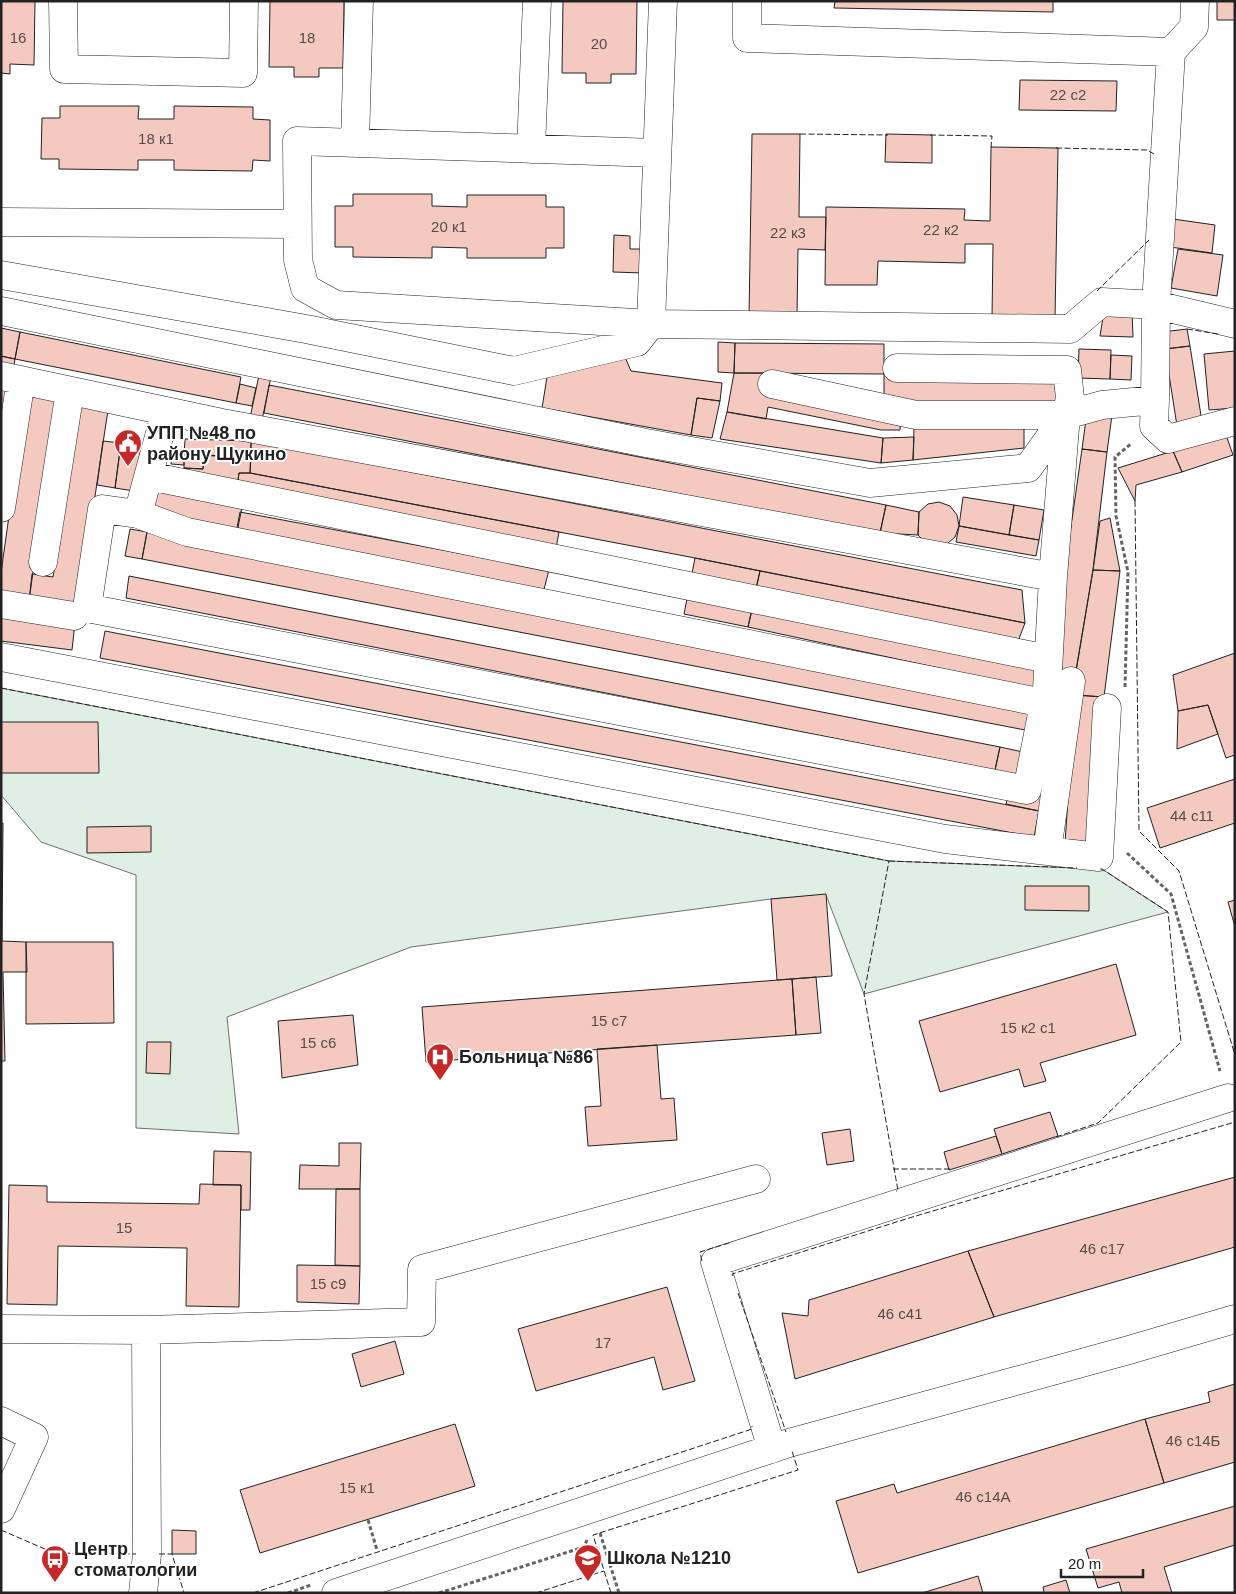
<svg xmlns="http://www.w3.org/2000/svg" width="1236" height="1594" viewBox="0 0 1236 1594" font-family="Helvetica,sans-serif">
  <style>
    .green { fill: #e0efe3; stroke: #6f6f6f }
    .building { fill: #f3c9c0; stroke: #222 }
    .lines { fill: none; stroke-linecap: round; stroke-linejoin: round }
    .minor-casing { stroke: #222; stroke-width: 29 }
    .path { stroke: #646464; stroke-width: 3; stroke-dasharray: 4 2.5; stroke-linecap: butt }
    .minor { stroke: #fff; stroke-width: 28 }
    .fence { stroke: #222; stroke-width: 1; stroke-dasharray: 6 2.5; stroke-linecap: butt }
    .labels { text-anchor: middle; stroke-width: 4; stroke-linejoin: round; paint-order: stroke }
    .number-label { font-size: 15px; fill: #564c4a }
    .poi-label { font-size: 18px; font-weight: bold; fill: #222; stroke: #fff; text-anchor: start }
  </style>
  <rect width="100%" height="100%" fill="#fff"/>
  <path class="green" d="M1,688l888,173 213,8 66,43 -304,82 -38,-99 -55,4 -360,48 -184,70 12,117 -103,-6v-253l-95,-33 -40,-47z"/>
  <path class="building" d="M1,1h34l-1,64 -24,-1v10l-9,-1z
    M270,1h74l-1,67h-24v9h-25v-10h-25z
    M563,1h74l-1,73h-25v9h-25v-10h-24z
    M835,1h218v11l-219,-4z
    M1217,1h18v19h-18z
    M1020,80l97,1 -1,30 -97,-1z
    M60,106h79l-1,13h36v-13l79,1v12l17,1v41l-17,-1 -1,11 -78,-1v-10h-36v10l-79,-1v-10h-18l1,-41h18z
    M752,134h48l-1,83h27l-1,33 -27,-1 -1,69 -48,-1z
    M886,134l46,1v28l-47,-1z
    M991,147l67,1 -3,171 -63,-1 1,-74h-28v19l-87,-2 -1,24h-52l1,-78 139,2 -1,11 26,1z
    M353,194h79v12l35,1v-12h79v12h18v41h-18v10h-79v-10l-35,-1v11l-79,-1v-10h-18v-41h18z
    M1173,219l42,6 -3,28 -42,-6z
    M614,235l16,1v13h14l-1,24 -30,-1z
    M1178,249l45,6 -6,41 -46,-8z
    M1104,311l28,1 1,25 -33,-1z
    M1,328l19,4 -5,27 -14,-3z
    M1187,329l3,17 -25,3 -3,-17z
    M20,332l221,45 -5,26 -221,-44z
    M718,342l17,1 -1,30 -16,-1z
    M735,343l149,1v30l-150,-1z
    M1190,346l12,76 -25,4 -12,-77z
    M1079,349l32,1 -1,29 -32,-1z
    M1235,351v57l-26,2 -5,-56z
    M1111,355l21,1 -1,24 -21,-1z
    M1,356l14,3 -2,11 -12,-2z
    M625,357l6,14 91,12 -2,18 -23,-3 -6,37 -149,-27 5,-31z
    M734,373h29l-3,16 141,26 -1,15h-19l-113,-23 -2,12 -39,-7z
    M884,374l174,3 -1,30 -173,-3z
    M259,375l12,2 -9,43 -12,-2z
    M240,384l16,4 -4,18 -16,-3z
    M269,385l617,120 -6,28 -616,-120z
    M1,390l9,1 -9,56z
    M26,394l31,4 -28,203 -28,-3v-25z
    M697,398l23,3 -8,37 -21,-3z
    M75,405l33,5 -30,199 -49,-8 3,-27 21,3 23,-140z
    M727,412l156,26 -2,25 -161,-24z
    M1087,412l25,3 -5,37 -25,-3z
    M1024,420v28l-111,12 1,-32z
    M1226,435l7,20 -51,17 -9,-21z
    M914,437l-1,23 -32,3 2,-25z
    M185,439l66,2v16l-67,-2z
    M103,441l18,2 -6,45 -18,-3z
    M251,441l771,149 3,33 -330,-65 -445,-85z
    M121,443l20,3 -7,45 -19,-3z
    M1082,449l25,3 -14,118 -17,101 -25,-3z
    M172,450h12v15l-13,-1z
    M1173,451l9,21 -46,13 -1,16 -17,-33z
    M184,455h20l-1,14 -19,-1z
    M204,455l47,2 -1,16h-11l-1,7 -55,-2 1,-10 19,1z
    M239,473h11l309,59 -4,22 -362,-76 45,2z
    M155,490l87,17 -9,46 827,161 -4,22 -914,-177z
    M963,497l51,8 -5,30 -50,-9z
    M939,502l11,4 7,9 2,11 -4,11 -8,7 -21,-1 -8,-8 1,-23 9,-8z
    M886,505l33,7 -1,23 -38,-2z
    M1014,505l30,5 -5,30 -30,-5z
    M240,512l309,58 -6,23 -307,-60z
    M1110,518l10,53 -27,-1 7,-49z
    M959,526l80,14 -3,16 -80,-14z
    M130,529l17,3 -5,27 -17,-3z
    M695,558l65,13 -12,56 -64,-13z
    M1093,570l27,1 -16,126 -29,-2 1,-24z
    M760,571l265,52 -8,21 -261,-56z
    M129,576l871,171 -5,23 -869,-172z
    M753,606l287,60 1,24 -293,-63z
    M1,614l74,9 -3,27 -71,-9z
    M105,631l934,180 -5,26 -934,-179z
    M1235,653v102l-9,3 -18,-53 -30,6 -5,-36z
    M1075,695l29,2 -10,148 -29,-2z
    M1208,705l10,29 -41,15 1,-38z
    M1,722h97l1,51h-98z
    M1000,747l51,11 -12,53 -33,-7 7,-30 -18,-4z
    M1235,779v44l-75,25 -13,-40z
    M1,823h2l-1,118 24,1 1,30h-24l2,89h-4z
    M151,826v26l-64,1v-26z
    M1025,886h64v25l-64,-1z
    M826,894l6,82 -55,4 -6,-81z
    M1235,900v27l-7,-25z
    M26,942h87l1,81 -88,1z
    M1116,964l20,71 -96,28 6,18 -22,6 -5,-18 -79,23 -21,-71z
    M816,977l5,56 -25,2 -4,-56z
    M792,979l4,56 -370,27 -4,-55z
    M353,1015l5,50 -76,13 -4,-57z
    M147,1042h24l-1,32 -24,-1z
    M657,1045l4,54 13,-1 3,42 -89,6 -3,-39 16,-1 -4,-57z
    M1050,1112l8,24 -56,18 -8,-25z
    M850,1129l4,32 -27,4 -5,-32z
    M996,1136l6,18 -53,16 -5,-18z
    M339,1143h22l-1,46h-61l1,-24 39,1z
    M214,1151l37,1 -1,58h-9v-25h-28z
    M1235,1177v70l-241,70 -26,-66z
    M200,1184l41,1 -2,122 -53,-1 1,-58 -129,-2 -1,59 -50,-1 2,-119 38,1v16l152,2z
    M336,1189h24v77l-25,-1z
    M968,1251l26,66 -199,62 -13,-66 26,3 1,-16z
    M297,1265l63,1 -1,38 -62,-2z
    M667,1287l28,94 -32,9 -9,-33 -118,34 -18,-62z
    M395,1341l9,33 -43,13 -9,-33z
    M1235,1384v78l-71,21 -19,-64 65,-17 -2,-10z
    M1145,1419l19,64 -306,90 -22,-72 58,-17 3,9z
    M455,1424l20,62 -215,67 -20,-63z
    M1235,1506v39l-71,22 8,26h-50l-3,-11 -21,6 -12,-39z
    M172,1530l24,1v23h-24z
    M978,1576l5,17h-61z
    M1066,1580l4,13h-26l-1,-6z"/>
  <g class="lines">
    <g class="minor-casing">
      <path id="minor" d="M63,1l1,68 179,4 1,-72
        M747,1v37l424,14
        M1195,1l-1,26 -23,25 -15,253 -1,95 -1,26 14,13 67,-18
        M355,143l4,-142
        M531,149l6,-148
        M657,153l-360,-12 1,119 7,28 31,17 315,19 12,-323
        M1,222l296,2
        M1,275l305,54 208,42 123,-29 14,-18 419,5 32,-27 54,3 79,19
        M1,311l645,132 224,40 158,-15 38,-53 4,-17 -3,-28 -170,-2
        M1,376l221,47 831,154 13,-162
        M772,384l144,31h150l36,-10 53,-5
        M166,411l-28,103 -36,-5 -15,99 940,182 20,-101 6,-112
        M149,476l899,183
        M1,508l20,-128
        M138,514l49,18 857,171
        M43,562l27,-171
        M1,604l73,12
        M1,657l944,182 154,18 8,-149
        M1047,851l24,-170
        M1,1329l145,1
        M1,1421l33,16 -33,72
        M772,1449l-57,-187 513,-164
        M143,1593l4,-39 -1,-224 275,-8 1,-53 334,-90
        M336,1593l453,-150 340,-93 106,-31"/>
    </g>
    <path class="path" d="M1125,687l3,-115 -12,-56 -1,-59 17,-14
      M1127,853l44,41 49,177
      M368,1520l9,30
      M600,1533l19,60
      M288,1593l23,-8
      M439,1593l145,-46 3,-7"/>
    <use href="#minor" class="minor"/>
    <path class="fence" d="M800,134l88,1
      M930,135l62,1 -1,11h2
      M1056,148l91,2 7,4
      M1097,291l52,-51
      M1187,329l31,5
      M1135,501l4,330 40,40 56,184
      M1,688l888,173 -25,133 34,197h-2
      M889,861l188,7
      M1056,1137l42,-14 83,-81 -13,-130 -66,-43h-3
      M893,1169h58
      M702,1261l-2,-9 29,-9
      M733,1276l-1,-2 177,-56 326,-96
      M738,1293l48,139
      M1,1530l53,23 82,1
      M159,1554h13l12,39
      M253,1593l499,-164v-3
      M536,1593l68,-22
      M611,1593l-18,-58 205,-65 -6,-19"/>
  </g>
  <defs>
    <g id="civic-pin" transform="scale(1.4375)"><path d="M0 17L-7.5 6A9.5 9.5 0 1 1 7.5 6Z" fill="#c62828" stroke="#fff"/><path d="M-.6-6.5H3V-4.5H.6V-3L4-1V1h2V6H-6V1h2V-1L-.6-3ZM-1.2 2.5V6h2.4V2.5Z" fill="#fff"/></g>
    <g id="hospital-pin" transform="scale(1.4375)"><path d="M0 17L-7.5 6A9.5 9.5 0 1 1 7.5 6Z" fill="#c62828" stroke="#fff"/><path d="M-5-5h3v3.5h4V-5h3V5h-3V1.5h-4V5h-3Z" fill="#fff"/></g>
    <g id="school-pin" transform="scale(1.4375)"><path d="M0 17L-7.5 6A9.5 9.5 0 1 1 7.5 6Z" fill="#c62828" stroke="#fff"/><path d="M0-5L7-2L0 1L-7-2ZM-4 1L0 2.5L4 1V4Q0 6-4 4Z" fill="#fff"/></g>
    <g id="bus-pin" transform="scale(1.4375)"><path d="M0 17L-7.5 6A9.5 9.5 0 1 1 7.5 6Z" fill="#c62828" stroke="#fff"/><path d="M-5-6H5V4H4V6H2V4H-2V6H-4V4H-5ZM-3.5-4V0h7V-4ZM-3.5 1.2v1.5H-2V1.2ZM2 1.2v1.5H3.5V1.2Z" fill="#fff"/></g>
  </defs>
  <g fill-rule="evenodd">
    <use href="#civic-pin" x="128" y="443"/>
    <use href="#hospital-pin" x="440" y="1057"/>
    <use href="#school-pin" x="588" y="1558"/>
    <use href="#bus-pin" x="55" y="1559"/>
  </g>
  <g class="labels">
    <g class="number-label">
      <text x="18" y="43">16</text>
      <text x="307" y="43">18</text>
      <text x="599" y="49">20</text>
      <text x="1068" y="100">22 с2</text>
      <text x="156" y="144">18 к1</text>
      <text x="449" y="232">20 к1</text>
      <text x="941" y="235">22 к2</text>
      <text x="788" y="238">22 к3</text>
      <text x="1192" y="821">44 с11</text>
      <text x="609" y="1026">15 с7</text>
      <text x="1028" y="1033">15 к2 с1</text>
      <text x="318" y="1048">15 с6</text>
      <text x="124" y="1233">15</text>
      <text x="1102" y="1254">46 с17</text>
      <text x="328" y="1289">15 с9</text>
      <text x="900" y="1319">46 с41</text>
      <text x="603" y="1348">17</text>
      <text x="1193" y="1446">46 с14Б</text>
      <text x="357" y="1493">15 к1</text>
      <text x="983" y="1502">46 с14А</text>
    </g>
    <g class="poi-label">
      <text x="147" y="439">УПП №48 по<tspan x="147" dy="21">району Щукино</tspan></text>
      <text x="459" y="1063">Больница №86</text>
      <text x="74" y="1555">Центр<tspan x="74" dy="21">стоматологии</tspan></text>
      <text x="607" y="1564">Школа №1210</text>
    </g>
  </g>
  <rect width="1236" height="1594" fill="none" stroke="#222222" stroke-width="5"/>
  <path d="M1061 1569v8h82v-8" fill="none" stroke="#222222" stroke-width="2.5"/>
  <text x="1068" y="1569" font-size="15" fill="#222222" stroke="#ffffff" stroke-width="4" paint-order="stroke">20 m</text>
</svg>
